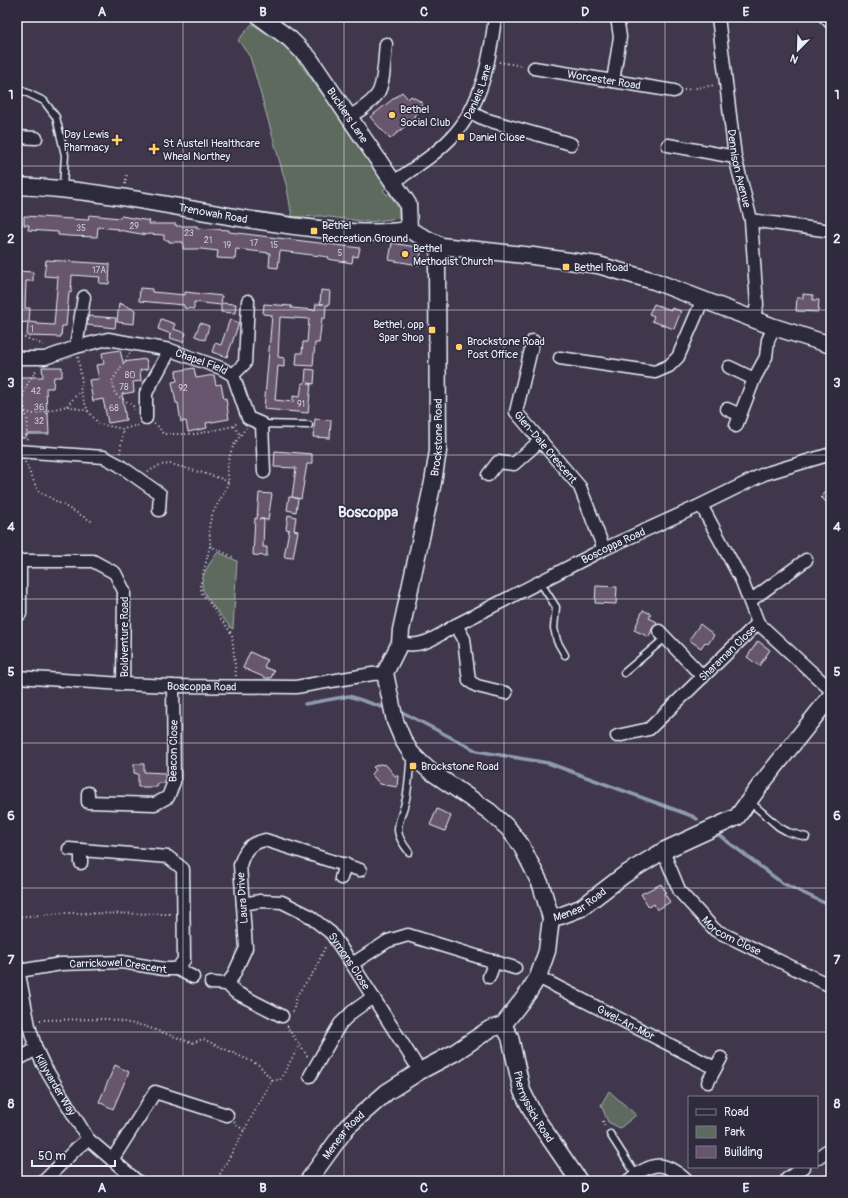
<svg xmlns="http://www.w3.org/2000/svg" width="848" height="1198" viewBox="0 0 848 1198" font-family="Pangolin,sans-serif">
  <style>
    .green { fill: #5f6a5f; stroke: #a4aeac }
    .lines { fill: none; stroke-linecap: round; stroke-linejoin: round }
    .stream { stroke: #8f9bae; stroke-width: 3.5 }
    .building { fill: #68556e; stroke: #e8f1f8 }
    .lane-casing { stroke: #e8f1f8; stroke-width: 9 }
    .street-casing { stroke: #e8f1f8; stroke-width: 15 }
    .secondary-casing { stroke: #e8f1f8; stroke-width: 19 }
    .path { stroke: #e8f1f8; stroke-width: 2; stroke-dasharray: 1 3; stroke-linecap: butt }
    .lane { stroke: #2f2a3d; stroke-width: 6 }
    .street { stroke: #2f2a3d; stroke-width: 12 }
    .secondary { stroke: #2f2a3d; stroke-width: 16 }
    .grid { fill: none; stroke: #e8f1f8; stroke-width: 1; stroke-opacity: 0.55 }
    .poi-dot { fill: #ffd166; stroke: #2f2a3d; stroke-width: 1.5 }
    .labels { text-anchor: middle; stroke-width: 3; stroke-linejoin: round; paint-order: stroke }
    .number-label { font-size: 9px; fill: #c8cad6 }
    .street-label { font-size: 11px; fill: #e8f1f8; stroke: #2f2a3d }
    .poi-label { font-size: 11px; fill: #e8f1f8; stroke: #2f2a3d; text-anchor: start }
    .district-label { font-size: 15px; font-weight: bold; fill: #e8f1f8; stroke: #2f2a3d }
    .neatline { fill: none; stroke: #e8f1f8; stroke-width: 1.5 }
    .grid-label { font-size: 13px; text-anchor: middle; font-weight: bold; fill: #e8f1f8 }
  </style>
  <rect width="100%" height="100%" fill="#40374c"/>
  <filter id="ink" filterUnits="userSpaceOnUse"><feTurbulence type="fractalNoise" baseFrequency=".025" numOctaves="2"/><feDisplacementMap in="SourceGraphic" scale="8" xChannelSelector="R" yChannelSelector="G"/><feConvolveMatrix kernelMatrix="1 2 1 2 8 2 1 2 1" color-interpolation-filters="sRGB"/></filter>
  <g filter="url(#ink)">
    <path class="green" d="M252,24l35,22 56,76 23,33 20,33 -3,2 4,5 2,-2 10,16v9l-30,4 -48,-6 -29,1 -5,-29 -31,-111 -6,-20 -12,-17z
      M218,552l19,9 -4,68 -2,-1c-7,-9 -28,-32 -29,-42 -1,-12 9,-25 16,-34z
      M609,1091l27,24 -16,13 -12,-6 -7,-17z"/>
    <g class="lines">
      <path class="stream" d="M305,704l44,-8 33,11
        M404,713l73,38 71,12 144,53 5,3
        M715,832l67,51 49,23"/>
    </g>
    <path class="building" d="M402,92l6,7 3,-3 12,7 -9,13 1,2 -25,21 -20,-22z
      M89,215l31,3 1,-2 29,5 -1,3h27v2h21v2l32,2v2l131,16 -2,9 -5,-1 -1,7 -24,-4 1,-2 -49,-6 -2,17 -9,-1 1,-14 -34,-4 -1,10 -18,-1 1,-7 -17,-2h-18v-7h-14v-2h-5v-5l-16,-1 -1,1 -29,-5v-1l-20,-2 -1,10 -28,-1 -11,-1v-3l-30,-2 1,-5h-5v-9l64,4z
      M392,243l30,5 -3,17 -30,-5z
      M46,260l64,4 -1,20 -10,-1 1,-6 -28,-2 -1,18 -2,-1 -3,34h-4l-1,11 -34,-1 1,-14 -11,1v-52l16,1v9h-7l-1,27h5l-1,14 8,1v1l17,1 4,-48 -14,-1z
      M140,288l12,1v3l33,3v-3l37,4 -1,7 15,1 -1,9 -14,-1v-7l-27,-3v7l-10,-1v-3l-45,-4z
      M321,290l9,1 -1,14h-3l-1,14 -3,-1 -3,25h-4l-2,23 -17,-1 1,-12h5l1,-11h4l2,-23 -29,-2 -2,40 6,1v9l-6,-1 -3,34 18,2v-6l7,1 2,-14h3l1,-14 9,1 -1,14 -6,-1 3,1 -3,29 -44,-4 8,-94 -9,-1 1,-10 28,2 -1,2 24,2 1,-6h8h-4z
      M803,294l10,1v5h6l-1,12 -22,-1 1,-13h6z
      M119,303l16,7 -1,14 -17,-2z
      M654,304l17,6 1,-2 9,3 -7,18 -22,-8 2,-5 -5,-2z
      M88,316l28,2 -1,10 -28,-3z
      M161,319l14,5 -2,5 13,4 -3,9 -13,-4 2,-7 -1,3 -13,-5z
      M230,319l9,4 -12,34 -15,-5 3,-9 6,2z
      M200,323l9,3 -4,14 -10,-4z
      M120,350l3,12 23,-3 2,10 -8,1 1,11 -8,1 1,10 -12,2 4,26 -18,3 -5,-24 -10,2 -4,-21 10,-1 -3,-14 8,-1 -2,-11z
      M42,367h20v10h-8l-1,11h-7l1,26h1l1,20h-23v4h-9v-61h26z
      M194,368l2,10 18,-3 2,10 5,-1 3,15 2,-1 3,21 -23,4 1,5 -19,4 -2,-11 -5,1 -3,-19h-2l-4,-21 5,-1 -1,-10z
      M315,419l16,1 -1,18 -17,-1z
      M275,451l37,3v10h-5l-6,35 -9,-2 6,2 -2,13 -9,-2 2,-13h3l4,-29 -22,-1z
      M831,487v20l-10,-10z
      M259,493l13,1 -4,26 -9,-1h5l-1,28h4v9l-14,-1 2,-37 2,1z
      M288,515l8,2 -2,13 4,1 -5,27 -9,-1 5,-27h1l-4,-1z
      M596,586l21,1 -1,17 -21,-1z
      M643,610l8,4 -2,4 8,4 -5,7 -3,8 -15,-7z
      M700,624l14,11 -6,9 -3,-2 -4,6 -12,-8z
      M758,641l12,9 -11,16 -12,-9z
      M250,652l17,8 -3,7 10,4 -3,7h-5l-23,-10z
      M134,764h10v8l21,1v10h-7l-1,4h-19v-13l-4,-1z
      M380,764l6,1 9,11h3l-1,11 -17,-3 -9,-10 5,-4 -3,-3z
      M437,809l14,7 -6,15 -15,-6z
      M661,884l5,8 -2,1 6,9 -13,8 -3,-6 -5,3 -8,-13z
      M115,1065l14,7 -16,37 -14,-7z"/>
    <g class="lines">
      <g class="lane-casing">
        <path id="lane" d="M17,88l27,13 12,16 9,38 -2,33
          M262,424l47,1
          M540,582l16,25 -2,21 3,13 8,14
          M624,673l41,-35
          M749,801l30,26 9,5 18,5
          M409,852c-19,-24 -9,-27 -3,-53 3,-14 3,-29 5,-44
          M610,1134l26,41"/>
      </g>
      <g class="street-casing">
        <g id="street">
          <path id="s1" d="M718,17l17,140 16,63 6,85 -4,14"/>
          <path d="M825,17l6,6"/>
          <path id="s2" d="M534,68l140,23"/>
          <path d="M613,81l7,-44 -3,-20"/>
          <path d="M470,112l14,7 87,25"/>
          <path d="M349,117c10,-6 20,-12 27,-21 9,-10 8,-38 10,-52"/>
          <path d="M17,137l19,1"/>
          <path d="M668,145l67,12"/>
          <path id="s3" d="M394,182c20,-14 41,-27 58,-45 30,-32 38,-78 43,-120"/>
          <path d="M751,220l80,11"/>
          <path id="s4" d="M533,341l-17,71 64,75 24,62"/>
          <path d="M76,347l8,-50"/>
          <path id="s5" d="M17,356l4,2h24l31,-11 32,-8 62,11 51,18 12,7 15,43 14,6 2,48"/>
          <path d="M560,358l95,14 14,-6 9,-9 25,-58"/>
          <path d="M729,367l25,12"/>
          <path d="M233,375l12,-12 3,-62"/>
          <path d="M727,409l13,6"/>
          <path d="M146,418v-25l24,-43"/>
          <path d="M736,426l18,-47 12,-22 2,-17 6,-13"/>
          <path d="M17,451l87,6 15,8 41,29 -1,16"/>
          <path d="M488,475l10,-13 16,2 27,-24"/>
          <path d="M701,505l41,76 16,42 73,67"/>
          <path d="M17,561h76l22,12 9,18 -1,93"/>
          <path d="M750,601l56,-41"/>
          <path d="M20,614v-53"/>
          <path d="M456,625l8,14 5,42 8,5 29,7"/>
          <path d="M659,631l44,46"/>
          <path id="s6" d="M400,643c23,6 37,-7 56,-18l148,-76 97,-44 63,-31 67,-20"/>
          <path id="s7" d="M17,677l106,7 50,2 123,1 76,-13 13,-1"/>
          <path id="s8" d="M617,736l32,-7 109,-106"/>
          <path d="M88,793v9l67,2 13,-7 6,-15 -1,-96"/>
          <path id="s9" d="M663,851l17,41 35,38 116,56"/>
          <path d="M81,863v-13"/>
          <path d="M341,878l4,-14"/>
          <path id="s10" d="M243,904l17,-3 22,1 26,13 23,18 21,31 68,107"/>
          <path id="s11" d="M17,964l12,62 7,23 7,15 45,75 49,42"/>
          <path d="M352,964l36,-23 20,-6 107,33"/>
          <path d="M177,969l16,8"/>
          <path id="s12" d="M19,971l42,-7 61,-2 42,7h13l7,-9 -1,-91 -15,-12 -99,-8"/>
          <path d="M489,977l6,-16"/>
          <path id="s13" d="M538,977l177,91"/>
          <path d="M211,983l16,1"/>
          <path d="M282,1016l-47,-24 -8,-8 6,-8 13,-28 -6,-83c5,-16 9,-21 25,-25l95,30"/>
          <path d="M17,1060l19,-11"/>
          <path d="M310,1076l30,-52 12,-12 21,-15"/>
          <path d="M708,1082l13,-24"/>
          <path d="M817,1158l14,-10"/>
          <path d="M112,1160l43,-68 72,23"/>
          <path d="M787,1179l17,-12"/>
          <path d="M44,1181l33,-33 11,-9"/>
          <path d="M628,1181c24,-20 36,-21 59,0"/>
        </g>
      </g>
      <g class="secondary-casing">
        <g id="secondary">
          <path id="s14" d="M260,17l30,22 19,19 99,146 1,26"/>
          <path id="s15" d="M17,186c77,3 153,20 229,33 30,5 60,9 90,12 25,2 48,3 73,-1"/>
          <path d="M409,230l32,16 92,10 65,9 56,16 120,46 57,18"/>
          <path id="s16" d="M551,918l9,-2 21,-8 43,-33 39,-24 74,-34 25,-34 69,-87"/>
          <path id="s17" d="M503,1025l7,12 12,54 13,26 44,64"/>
          <path id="s18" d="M308,1181l39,-54 40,-35 33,-21 34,-18 36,-24 13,-4 25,-32 10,-16 9,-26 4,-33 -10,-33 -20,-40 -13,-17 -19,-17 -59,-40 -9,-8 -10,-10 -8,-13 -8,-19 -10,-48 15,-30 1,-13 32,-148 5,-31 -1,-186 4,-19"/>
        </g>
      </g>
      <path class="path" d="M499,62l24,4
        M684,90l31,-5
        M125,184l2,-10
        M17,334l29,12
        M130,353l-18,28 3,13 18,12 1,4
        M78,357l4,26 -2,8 8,20 11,13 24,5 16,-4
        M67,406l13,-15
        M25,412l9,2 33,-8 21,5
        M154,424l5,3 4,7h33l38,-8 4,-4
        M234,426l6,9
        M28,440c-3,-7 1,-15 -1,-22 -6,-26 -5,-26 10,-49
        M120,453l3,-24
        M25,462l13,29 55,31
        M148,472l12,-7 11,-1 49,14 8,4
        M210,546l23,11
        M236,676l-4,-42 -30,-41 -2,-7 10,-40c1,-8 -2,-16 0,-24 3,-14 15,-27 18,-40 1,-5 -1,-11 0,-16 1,-16 8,-25 18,-38
        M17,917l47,-4 108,1
        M293,1012l4,-17 18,-25 11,-25
        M40,1020l68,-1 36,7 48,17 11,-4 56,26 13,15
        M288,1026l-1,1 21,30
        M603,1121l2,6
        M234,1122l10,9
        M216,1181l56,-101h8l20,-36"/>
      <use href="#lane" class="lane"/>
      <use href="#street" class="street"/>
      <use href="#secondary" class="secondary"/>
    </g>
  </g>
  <path class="grid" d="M183,17v1164M344,17v1164M504,17v1164M665,17v1164M17,166h814M17,310h814M17,455h814M17,599h814M17,743h814M17,888h814M17,1032h814"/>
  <g class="poi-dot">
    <circle cx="392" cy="115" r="4"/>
    <rect x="457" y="133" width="8" height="8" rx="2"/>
    <path d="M115 134h4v4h4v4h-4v4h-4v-4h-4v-4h4z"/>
    <path d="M152 143h4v4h4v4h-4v4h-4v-4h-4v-4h4z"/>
    <rect x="310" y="227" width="8" height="8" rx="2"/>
    <circle cx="405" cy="254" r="4"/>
    <rect x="562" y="263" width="8" height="8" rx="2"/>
    <rect x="428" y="326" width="8" height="8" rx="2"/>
    <circle cx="459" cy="347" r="4"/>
    <rect x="409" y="762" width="8" height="8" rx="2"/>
  </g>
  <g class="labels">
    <g class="number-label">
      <text x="134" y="229">29</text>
      <text x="81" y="231">35</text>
      <text x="189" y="236">23</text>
      <text x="208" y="243">21</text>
      <text x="254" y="246">17</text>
      <text x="227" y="248">19</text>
      <text x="274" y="248">15</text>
      <text x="340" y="256">5</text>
      <text x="99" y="273">17A</text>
      <text x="32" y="332">1</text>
      <text x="130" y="378">80</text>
      <text x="124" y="390">78</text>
      <text x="183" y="391">92</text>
      <text x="36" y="394">42</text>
      <text x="301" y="407">91</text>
      <text x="39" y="410">36</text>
      <text x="114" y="411">68</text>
      <text x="39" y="424">32</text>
    </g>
    <g class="street-label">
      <text dy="4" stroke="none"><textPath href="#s2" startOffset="71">Worcester Road</textPath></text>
      <text dy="4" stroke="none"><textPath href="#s3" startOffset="126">Daniels Lane</textPath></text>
      <text dy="4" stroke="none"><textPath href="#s14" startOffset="133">Bucklers Lane</textPath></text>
      <text dy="4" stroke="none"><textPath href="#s1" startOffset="153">Dennison Avenue</textPath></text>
      <text dy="4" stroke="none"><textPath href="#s15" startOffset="198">Trenowah Road</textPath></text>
      <text dy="4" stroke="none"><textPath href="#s5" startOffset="191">Chapel Field</textPath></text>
      <text dy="4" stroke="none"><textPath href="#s18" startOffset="926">Brockstone Road</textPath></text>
      <text dy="4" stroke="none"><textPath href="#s4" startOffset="119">Glen-Dale Crescent</textPath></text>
      <text dy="4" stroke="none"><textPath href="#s6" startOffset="237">Boscoppa Road</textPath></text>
      <text transform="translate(124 637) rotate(-90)" y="4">Boldventure Road</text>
      <text dy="4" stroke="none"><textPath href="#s8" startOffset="142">Sharaman Close</textPath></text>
      <text dy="4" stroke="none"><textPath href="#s7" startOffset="185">Boscoppa Road</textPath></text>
      <text transform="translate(173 751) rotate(-89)" y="4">Beacon Close</text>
      <text transform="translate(242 898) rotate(-94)" y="4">Laura Drive</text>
      <text dy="4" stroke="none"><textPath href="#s16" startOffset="32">Menear Road</textPath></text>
      <text dy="4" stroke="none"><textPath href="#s9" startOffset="113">Morcom Close</textPath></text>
      <text dy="4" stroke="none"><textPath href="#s10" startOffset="131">Symons Close</textPath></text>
      <text dy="4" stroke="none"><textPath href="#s12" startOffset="100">Carrickowel Crescent</textPath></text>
      <text dy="4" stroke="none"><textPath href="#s13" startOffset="99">Gwel-An-Mor</textPath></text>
      <text dy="4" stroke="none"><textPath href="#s11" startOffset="128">Killyvarder Way</textPath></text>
      <text dy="4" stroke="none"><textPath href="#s17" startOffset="88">Phernyssick Road</textPath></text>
      <text dy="4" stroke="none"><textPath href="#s18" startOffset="58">Menear Road</textPath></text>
    </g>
    <g class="poi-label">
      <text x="400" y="113">Bethel<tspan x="400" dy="13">Social Club</tspan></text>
      <text x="109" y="138" text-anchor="end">Day Lewis<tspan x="109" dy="13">Pharmacy</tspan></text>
      <text x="469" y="141">Daniel Close</text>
      <text x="163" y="147">St Austell Healthcare<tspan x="163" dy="13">Wheal Northey</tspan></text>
      <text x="322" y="229">Bethel<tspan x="322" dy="13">Recreation Ground</tspan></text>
      <text x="413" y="252">Bethel<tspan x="413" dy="13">Methodist Church</tspan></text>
      <text x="574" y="271">Bethel Road</text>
      <text x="424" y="328" text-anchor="end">Bethel, opp<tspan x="424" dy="13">Spar Shop</tspan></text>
      <text x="467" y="345">Brockstone Road<tspan x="467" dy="13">Post Office</tspan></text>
      <text x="421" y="770">Brockstone Road</text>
    </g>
    <g class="district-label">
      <text x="368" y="517">Boscoppa</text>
    </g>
  </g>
  <rect width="848" height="1198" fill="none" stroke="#2f2a3d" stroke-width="44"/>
  <rect x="688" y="1096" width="130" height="72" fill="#2f2a3d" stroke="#797a88"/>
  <rect x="696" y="1109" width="20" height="6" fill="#2f2a3d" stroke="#797a88"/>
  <text x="724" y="1116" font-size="12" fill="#e8f1f8">Road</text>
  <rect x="696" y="1126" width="20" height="12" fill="#5f6a5f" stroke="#797a88"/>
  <text x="724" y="1136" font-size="12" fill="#e8f1f8">Park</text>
  <rect x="696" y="1146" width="20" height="12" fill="#68556e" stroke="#797a88"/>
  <text x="724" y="1156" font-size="12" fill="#e8f1f8">Building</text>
  <g transform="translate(798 50) rotate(203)" stroke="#2f2a3d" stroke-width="3" paint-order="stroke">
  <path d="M0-3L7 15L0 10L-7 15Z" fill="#e8f1f8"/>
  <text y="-6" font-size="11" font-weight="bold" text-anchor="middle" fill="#e8f1f8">N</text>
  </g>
  <path d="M32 1160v6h83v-6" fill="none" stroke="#e8f1f8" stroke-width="2"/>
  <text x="38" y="1160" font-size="12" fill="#e8f1f8" stroke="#2f2a3d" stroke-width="3" paint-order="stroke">50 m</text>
  <rect x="22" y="22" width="804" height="1154" class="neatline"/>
  <g class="grid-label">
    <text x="102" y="16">A</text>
    <text x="263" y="16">B</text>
    <text x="424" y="16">C</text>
    <text x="585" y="16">D</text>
    <text x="746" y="16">E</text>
    <text x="11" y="99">1</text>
    <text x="837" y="99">1</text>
    <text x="11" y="243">2</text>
    <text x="837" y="243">2</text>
    <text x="11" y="387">3</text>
    <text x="837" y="387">3</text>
    <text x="11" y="531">4</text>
    <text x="837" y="531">4</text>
    <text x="11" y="676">5</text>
    <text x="837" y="676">5</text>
    <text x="11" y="820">6</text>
    <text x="837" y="820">6</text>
    <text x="11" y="964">7</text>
    <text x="837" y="964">7</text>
    <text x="11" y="1108">8</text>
    <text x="837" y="1108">8</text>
    <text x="102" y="1192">A</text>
    <text x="263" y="1192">B</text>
    <text x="424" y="1192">C</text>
    <text x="585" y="1192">D</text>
    <text x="746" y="1192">E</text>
  </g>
</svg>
